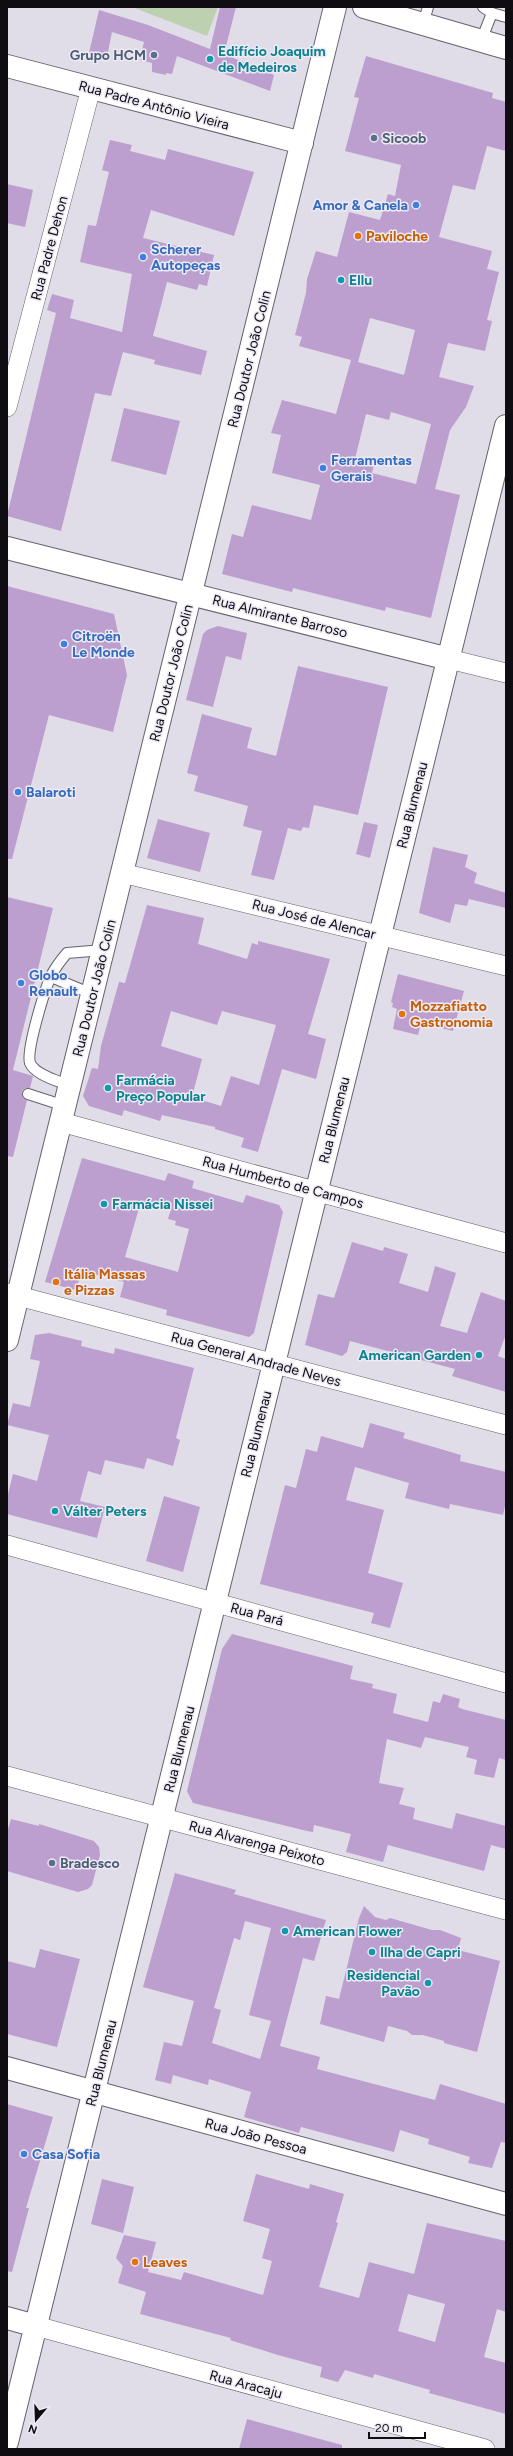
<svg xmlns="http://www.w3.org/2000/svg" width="513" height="2456" viewBox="0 0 513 2456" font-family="Figtree,sans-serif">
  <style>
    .green { fill: #bdd1b1 }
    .building { fill: #bc9fce; fill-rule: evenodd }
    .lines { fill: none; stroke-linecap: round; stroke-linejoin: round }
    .lane-casing { stroke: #66626d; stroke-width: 12 }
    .street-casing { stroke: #66626d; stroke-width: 20 }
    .secondary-casing { stroke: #66626d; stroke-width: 24 }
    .primary-casing { stroke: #66626d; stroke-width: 24 }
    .lane { stroke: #fff; stroke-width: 10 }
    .street { stroke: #fff; stroke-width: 19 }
    .secondary { stroke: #fff; stroke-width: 22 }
    .primary { stroke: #fff; stroke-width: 22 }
    .service-dot { fill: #5c6f8a; stroke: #ede9f5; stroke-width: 1.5 }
    .culture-dot { fill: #0f9aa8; stroke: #ede9f5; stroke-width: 1.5 }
    .shop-dot { fill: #3f7fe0; stroke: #ede9f5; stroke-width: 1.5 }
    .food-dot { fill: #e8710a; stroke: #ede9f5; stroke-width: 1.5 }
    .labels { text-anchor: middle; stroke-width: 3; stroke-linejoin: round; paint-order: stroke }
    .culture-label { font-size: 14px; font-weight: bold; fill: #0d838f; stroke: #ede9f5; text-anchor: start }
    .service-label { font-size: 14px; font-weight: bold; fill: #4e5e75; stroke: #ede9f5; text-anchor: start }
    .street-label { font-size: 14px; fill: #0f0d11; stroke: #ede9f5 }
    .shop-label { font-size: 14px; font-weight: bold; fill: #366cbe; stroke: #ede9f5; text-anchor: start }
    .food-label { font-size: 14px; font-weight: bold; fill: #c56008; stroke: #ede9f5; text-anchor: start }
  </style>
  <rect width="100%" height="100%" fill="#e0dce8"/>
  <path class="green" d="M132,7h86l-11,29z"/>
  <path class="building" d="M220,7h16l-12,47 50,21 -4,16 -93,-35 -5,18 -6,-1v2l-14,-3v-9l-12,-3 4,-18 -32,-10 -5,25 -18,-4 10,-43 49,15 62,24z
    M366,56l127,37 -1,5 14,4v49l-19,-5 -12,44 -22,-5 -14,52 53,14 -5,18 12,3 -12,48 5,1 -7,30 -37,-8 -9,34 35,9 -8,21 -16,23 -15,59 25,6 -29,123 -45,-11 -1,4 -92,-23 -1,4 -70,-18 10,-40 11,3 9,-32 59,15 9,-35 -48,-12 9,-38 -10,-2 11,-33 54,14 15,-54 -52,-14 3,-9 -7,-2 11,-42 1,-14 9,-28 21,6 12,-45 31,8 8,-26 7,2 6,-31 -56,-14 14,-53 -5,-1zM370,318l45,12 -11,45 -46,-13zM391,412l40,12 -15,60 -44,-11 2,-9 -19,-5 11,-45 23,6z
    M110,140l22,5 -2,6 35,9 3,-11 86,23 -20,64 -83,-26 -8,28 71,17 -7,31 -8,-2 -2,6 -30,-8 -14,54 54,15 -6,24 -47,-11 1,-4 -32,-8 -12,44 -16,-3 -34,138 -54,-15 49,-203 -9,-3 5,-16 22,6 -4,18 52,14 10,-58 -52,-12 8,-37 8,1 13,-54 -7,-2z
    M7,184l26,6 -8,37 -18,-4z
    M124,408l56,13 -14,54 -55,-14z
    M7,586l107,28 13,61 -14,57 -64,-17 -37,144h-5z
    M218,626l29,7 -6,27 -15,-4 -13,51 -27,-7 17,-66 4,-4z
    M298,666l90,21 -30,128 -44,-10 -5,23 -6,-1 -2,4 -13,-3 -14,52 -23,-5 11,-44 -19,-5 5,-20 -54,-15 4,-15 -11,-3 15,-59 50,14 -5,20 29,8z
    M158,819l52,14 -10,39 -53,-14z
    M364,822l14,3 -8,33 -14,-4z
    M433,847l35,8 -3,12 12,6 -3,10 32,10v15l-37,-9 -2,7 -12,-2 -5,19 -31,-10z
    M7,897l46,11 -40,162 20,6 -3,12 -6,1 -2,3 1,6 4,2 -14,57 -6,-1z
    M147,905l57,13 -6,26 49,15 5,-16 6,2v-4l72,18 -22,75 18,5 -10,40 -34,-10 -24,83 -17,-5 3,-9 -29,-9v-2l-53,-12 -2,6 -36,-11 -2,6 -33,-10 -6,-10 9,-28 6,1 3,-23 18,-64 6,1zM171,1011l46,14 5,-14 54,14 -17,60 -28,-9 -10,30 -29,-9 10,-38 -41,-13z
    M398,974l66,17 -11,40 -32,-8 -3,12 -25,-6 4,-20 -5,-2 1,-4 -2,-1z
    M82,1158l83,23 3,-8 26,8 -2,7 51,15 3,-8 33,10 4,7 -29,121 -5,4 -83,-22 1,-5 -47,-13 4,-15 -42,-11 -6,19 -31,-8zM141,1201l30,8 -3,10 8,2 -1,4 14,4 -11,43 -53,-15z
    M352,1242l31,9 1,-4 24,7 -9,29 29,9 7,-26 21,7 -16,53 27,7 14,-41 25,9v33l-8,22 8,3v33l-54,-16 3,-7 -105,-28 -3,11 -5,4 -37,-11 13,-51 16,4z
    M49,1333l33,8 -1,5 33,8 1,-6 79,20 -18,70 4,2 -7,26 -26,-8 -3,11 -39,-9 -4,15 -13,-4 -8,30 25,6 -8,31 -90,-24v-16l6,-24 24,7 12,-46 -42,-10 6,-22 17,4 10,-46 -10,-2 5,-24z
    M370,1423l35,10 -2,5 58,17 -1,6 46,11v30l-3,13 -53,-11 -1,5 -44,-11 4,-15 -54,-16 -9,33 38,10 -16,63 35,10 -13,45 -19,-5 3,-10 -114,-29 25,-99 11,3 10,-39 11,3 4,-16 42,12z
    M164,1496l36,11 -17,65 -37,-11z
    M232,1634l121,32 -3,13 23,5 -1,4 25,6 -4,19 35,9 5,-21 7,2 3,-9 17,5 -2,8 4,2 44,11v40l-7,-2 -5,20 -20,-4 3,-14 -11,-3 3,-10 -44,-10 -4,11 -34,-9 -8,44 25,5 -5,16 16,4 -2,11 39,10 4,-16 50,13v23l-15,-4 -7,26 -96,-26 -5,17 -37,-10 5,-18 -37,-9 -1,7 -6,-1 -114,-28 -6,-12 35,-142z
    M11,1819l28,7v-2l55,17 5,6 1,8 -8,30 -4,4 -10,3 -71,-21v-38z
    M175,1873l61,17 -2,4 92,26 -12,41 -11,-3 -23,88 40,11 -3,12 118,31 5,-16 66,20v39l-5,-1 -9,26 -24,-5 2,-6 -42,-13 1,-5 -29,-9 -6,22 -93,-25 -2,6 -55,-16 7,-25 -42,-13 -1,6 -35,-10 -2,9 -16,-4 9,-38 18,4 12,-45 -51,-14zM245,1921l26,7 -22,87 22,6 -11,38 -48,-16 9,-33 -7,-2 20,-70 6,2z
    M364,1906l11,11 11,3 4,-2 42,12h8l21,8 -3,12 42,11 -23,91 -33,-9v-2l-21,-6h-11l-5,-4 -19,-5 -4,16 -64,-18 6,-28 13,3 20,-81z
    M40,1949l40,10 -23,88 -50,-13v-73l28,7z
    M7,2104l46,13 -27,91h3l-17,64 -5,-1z
    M256,2174l53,15 1,-5 34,10 -8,28 2,1 -19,64 40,11 10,-36 45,12 13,-51 79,18v71l-9,-3 -13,48 22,6v51l-77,-21 1,-3 -56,-16 -1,4 -28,-8 -7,12 -18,-5 2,-10 -44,-12 -48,-15 1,-2 -91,-24 6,-22 -28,-9 5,-17 -7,-8 8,-23 32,7 -8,30 33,8 3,-8 79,23 9,-34 -10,-3 8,-29 -27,-8zM408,2294l37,10 -10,38 -37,-11z
    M102,2179l32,8 -11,46 -32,-9z
    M247,2419l95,26v4h-103z"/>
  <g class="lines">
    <g class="lane-casing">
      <path id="lane" d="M483,7l9,6
        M423,24l5,-17
        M481,41l11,-28 14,4
        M51,977l41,17
        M70,1086c-11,-5 -35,-11 -40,-23 -4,-13 15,-74 21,-87 4,-8 10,-16 16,-23l36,-3
        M28,1094l37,12"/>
    </g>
    <g class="street-casing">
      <path id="street" d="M7,407l84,-319
        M449,659l57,14
        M122,873l384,93
        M61,1122l445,121
        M7,1293l499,132
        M7,1545l499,138
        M7,1776l499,134
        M36,2326l449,123"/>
    </g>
    <g class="secondary-casing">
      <path id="secondary" d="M364,7l142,41
        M7,66l295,77
        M7,548l442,111
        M7,2068l499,136
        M7,2318l29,8"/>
    </g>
    <g class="primary-casing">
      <path id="primary" d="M7,1340l328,-1333
        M7,2442l499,-2016"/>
    </g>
    <use href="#lane" class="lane"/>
    <use href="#street" class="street"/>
    <use href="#secondary" class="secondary"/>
    <use href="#primary" class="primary"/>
  </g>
  <g class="service-dot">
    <circle cx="154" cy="55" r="4"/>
    <circle cx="374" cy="138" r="4"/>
    <circle cx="52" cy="1863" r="4"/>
  </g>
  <g class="culture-dot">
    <circle cx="210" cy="59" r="4"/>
    <circle cx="341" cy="280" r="4"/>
    <circle cx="108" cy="1088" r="4"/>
    <circle cx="104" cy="1204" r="4"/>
    <circle cx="479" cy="1355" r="4"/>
    <circle cx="55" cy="1511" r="4"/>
    <circle cx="285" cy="1931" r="4"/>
    <circle cx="372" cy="1952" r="4"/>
    <circle cx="428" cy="1983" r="4"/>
  </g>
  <g class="shop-dot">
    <circle cx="416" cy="205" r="4"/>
    <circle cx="143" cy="257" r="4"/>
    <circle cx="323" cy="468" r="4"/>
    <circle cx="64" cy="644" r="4"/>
    <circle cx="18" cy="792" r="4"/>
    <circle cx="21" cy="983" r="4"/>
    <circle cx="24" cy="2154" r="4"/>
  </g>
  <g class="food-dot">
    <circle cx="358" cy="236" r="4"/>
    <circle cx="402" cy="1014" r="4"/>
    <circle cx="56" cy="1282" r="4"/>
    <circle cx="135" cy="2262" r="4"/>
  </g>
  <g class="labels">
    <g class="culture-label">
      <text x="218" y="56">Edifício Joaquim<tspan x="218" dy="16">de Medeiros</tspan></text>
      <text x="349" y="285">Ellu</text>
      <text x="116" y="1085">Farmácia<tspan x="116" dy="16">Preço Popular</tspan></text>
      <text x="112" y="1209">Farmácia Nissei</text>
      <text x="471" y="1360" text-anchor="end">American Garden</text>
      <text x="63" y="1516">Válter Peters</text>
      <text x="293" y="1936">American Flower</text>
      <text x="380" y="1957">Ilha de Capri</text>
      <text x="420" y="1980" text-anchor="end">Residencial<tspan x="420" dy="16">Pavão</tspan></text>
    </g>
    <g class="service-label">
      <text x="146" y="60" text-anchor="end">Grupo HCM</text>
      <text x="382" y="143">Sicoob</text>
      <text x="60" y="1868">Bradesco</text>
    </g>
    <g class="street-label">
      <text transform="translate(154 105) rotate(15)" y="5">Rua Padre Antônio Vieira</text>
      <text transform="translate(49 248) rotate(-75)" y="5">Rua Padre Dehon</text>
      <text transform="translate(249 359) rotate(-76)" y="5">Rua Doutor João Colin</text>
      <text transform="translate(280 616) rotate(14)" y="5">Rua Almirante Barroso</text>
      <text transform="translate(171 673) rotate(-76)" y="5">Rua Doutor João Colin</text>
      <text transform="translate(412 805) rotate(-76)" y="5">Rua Blumenau</text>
      <text transform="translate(314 919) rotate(14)" y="5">Rua José de Alencar</text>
      <text transform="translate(94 988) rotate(-76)" y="5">Rua Doutor João Colin</text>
      <text transform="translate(334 1120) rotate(-76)" y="5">Rua Blumenau</text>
      <text transform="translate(283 1182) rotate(15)" y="5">Rua Humberto de Campos</text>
      <text transform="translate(256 1359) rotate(15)" y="5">Rua General Andrade Neves</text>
      <text transform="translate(256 1434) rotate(-76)" y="5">Rua Blumenau</text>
      <text transform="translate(257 1614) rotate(15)" y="5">Rua Pará</text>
      <text transform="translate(179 1749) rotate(-76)" y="5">Rua Blumenau</text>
      <text transform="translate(257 1843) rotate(15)" y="5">Rua Alvarenga Peixoto</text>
      <text transform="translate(101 2063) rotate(-76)" y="5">Rua Blumenau</text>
      <text transform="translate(256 2136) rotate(15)" y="5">Rua João Pessoa</text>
      <text transform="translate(246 2384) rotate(15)" y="5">Rua Aracaju</text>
    </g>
    <g class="shop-label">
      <text x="408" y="210" text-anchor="end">Amor &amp; Canela</text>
      <text x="151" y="254">Scherer<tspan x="151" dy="16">Autopeças</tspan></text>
      <text x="331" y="465">Ferramentas<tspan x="331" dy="16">Gerais</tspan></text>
      <text x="72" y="641">Citroën<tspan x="72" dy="16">Le Monde</tspan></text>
      <text x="26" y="797">Balaroti</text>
      <text x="29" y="980">Globo<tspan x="29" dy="16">Renault</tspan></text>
      <text x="32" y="2159">Casa Sofia</text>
    </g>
    <g class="food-label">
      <text x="366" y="241">Paviloche</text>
      <text x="410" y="1011">Mozzafiatto<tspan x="410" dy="16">Gastronomia</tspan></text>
      <text x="64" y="1279">Itália Massas<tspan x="64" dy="16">e Pizzas</tspan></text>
      <text x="143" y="2267">Leaves</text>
    </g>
  </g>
  <rect width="513" height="2456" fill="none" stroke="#0f0d11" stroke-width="16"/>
  <g transform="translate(36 2420) rotate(199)" stroke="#ede9f5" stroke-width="3" paint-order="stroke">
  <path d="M0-3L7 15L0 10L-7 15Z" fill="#0f0d11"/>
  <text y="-6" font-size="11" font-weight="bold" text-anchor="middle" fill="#0f0d11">N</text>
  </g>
  <path d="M369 2432v6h56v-6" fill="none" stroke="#0f0d11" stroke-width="2"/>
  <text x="375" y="2432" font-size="12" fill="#0f0d11" stroke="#ede9f5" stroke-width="3" paint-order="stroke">20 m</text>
</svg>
